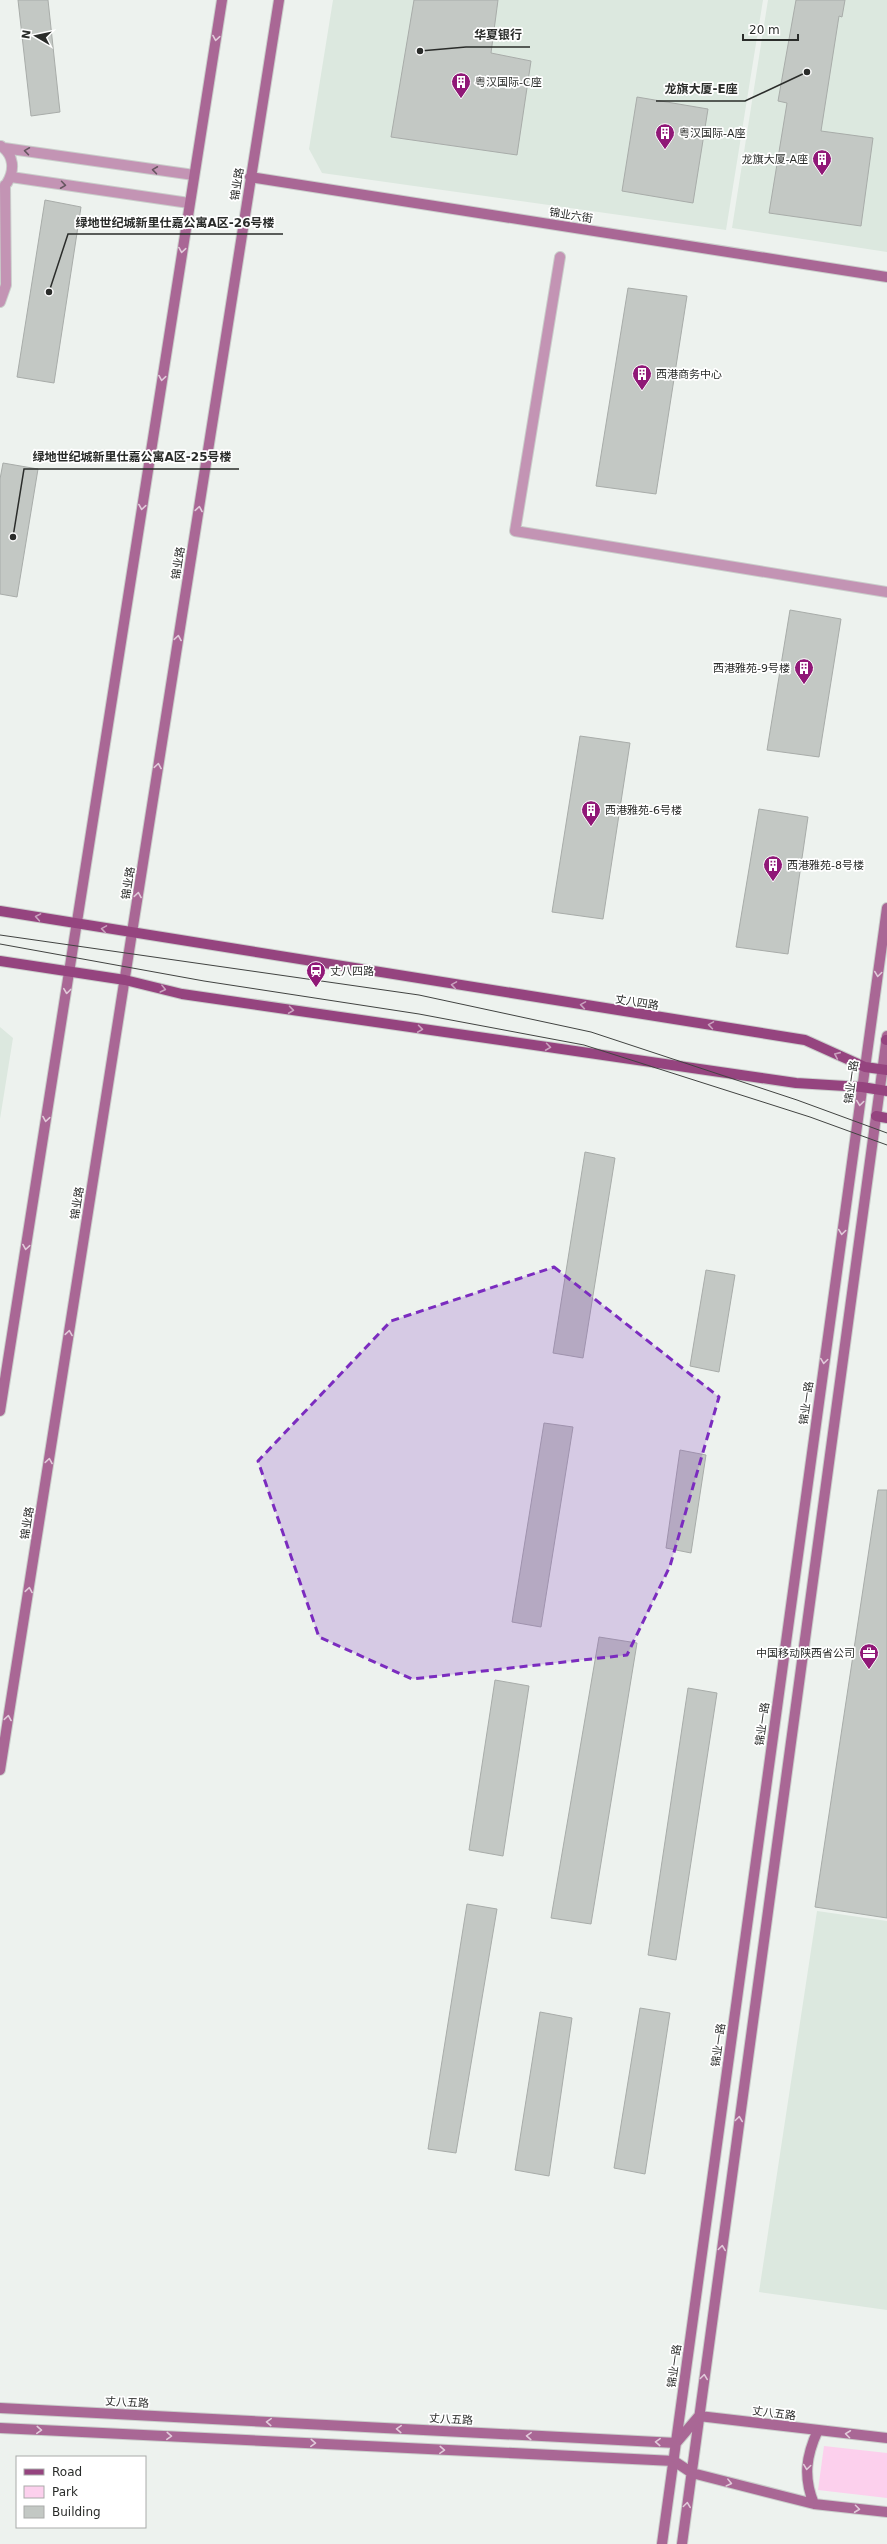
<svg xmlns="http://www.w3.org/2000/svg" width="887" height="2544" viewBox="0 0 887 2544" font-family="'DejaVu Sans','Noto Sans SC',sans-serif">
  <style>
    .built { fill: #dce8df }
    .green { fill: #fcd0ed }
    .building { fill: #c3c8c4; stroke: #a8aca9 }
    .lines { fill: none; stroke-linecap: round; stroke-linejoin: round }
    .street-casing { stroke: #cacecb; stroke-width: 12 }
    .secondary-casing { stroke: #cacecb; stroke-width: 12 }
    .primary-casing { stroke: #cacecb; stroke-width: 12 }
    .street { stroke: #c394b4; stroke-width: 10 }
    .secondary { stroke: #a96795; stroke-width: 10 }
    .primary { stroke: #95447f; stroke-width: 10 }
    .tram { stroke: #414341; stroke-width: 1 }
    .oneway { stroke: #e1cada }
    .oneway2 { stroke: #675661 }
    .oneway3 { stroke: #caa2bf }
    .marked { fill: #7b2cbf; fill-opacity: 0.2; stroke: #7b2cbf; stroke-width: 3; stroke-dasharray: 8 5; stroke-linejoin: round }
    .labels { text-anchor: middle; stroke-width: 3.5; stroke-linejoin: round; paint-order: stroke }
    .poi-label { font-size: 11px; fill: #2a2c2a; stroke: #fff; text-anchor: start }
    .street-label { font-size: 11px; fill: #2a2c2a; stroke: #fff }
    .leader { fill: none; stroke: #2a2c2a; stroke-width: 1.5 }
    .callout-dot { fill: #2a2c2a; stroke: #fff; stroke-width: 1.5 }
    .callout-label { font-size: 12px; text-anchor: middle; font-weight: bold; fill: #2a2c2a; stroke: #fff; stroke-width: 3.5; stroke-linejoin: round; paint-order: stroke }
  </style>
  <rect width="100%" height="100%" fill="#edf2ee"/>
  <path class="built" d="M333,0h430l-37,230 -404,-57 -13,-24z
    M768,0h119v252l-155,-24z
    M0,1027l13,11 -13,81z
    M817,1911l70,10v389l-128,-18z"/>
  <path class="green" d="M824,2446l63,7v45l-69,-8z"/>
  <path class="building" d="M18,0h30l12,112 -29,4z
    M414,0h84l-7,53 40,8 -14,94 -126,-18z
    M796,0h49l-3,17 -3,-1 -18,115 52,7 -12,88 -92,-13 18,-110 -9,-2z
    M637,97l71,12 -15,94 -71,-12z
    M45,200l36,7 -27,176 -37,-6z
    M628,288l59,8 -31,198 -60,-8z
    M3,463l35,6 -21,128 -17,-3v-115z
    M790,610l51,9 -22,138 -52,-7z
    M580,736l50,7 -27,176 -51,-7z
    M759,809l49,8 -20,137 -52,-7z
    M585,1152l30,6 -32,200 -30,-5z
    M706,1270l29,5 -16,97 -29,-6z
    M544,1423l29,4 -32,200 -29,-5z
    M680,1450l26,5 -15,98 -25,-5z
    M878,1490h9v428l-72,-11z
    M599,1637l38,6 -46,281 -40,-6z
    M495,1680l34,6 -26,170 -34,-6z
    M688,1688l29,5 -41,267 -28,-5z
    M467,1904l30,5 -41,244 -28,-4z
    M640,2008l30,5 -25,161 -31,-6z
    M540,2012l32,6 -23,158 -34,-6z"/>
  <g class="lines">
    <g class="street-casing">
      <path id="street" d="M1,146c13,9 14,24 6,37
        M4,148l190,27
        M11,177l178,26
        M560,257l-45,274 372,61
        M0,302l6,-17 -1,-100"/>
    </g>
    <g class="secondary-casing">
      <path id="secondary" d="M250,177l637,100
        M0,1411l222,-1411
        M0,1770l279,-1770
        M0,2408l676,35 23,-27 188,22
        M0,2428l674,33 18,12 122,31 73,8
        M814,2504c-11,-27 -8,-48 4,-74
        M662,2544l225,-1636
        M682,2544l205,-1508"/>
    </g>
    <g class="primary-casing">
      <path id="primary" d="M0,911l805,129 60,27 22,3
        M0,961l125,19 57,14 614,89 66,4 25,4
        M886,1040h1
        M876,1116l11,2"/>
    </g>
    <use href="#street" class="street"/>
    <use href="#secondary" class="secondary"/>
    <use href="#primary" class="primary"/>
    <path class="tram" d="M0,935l419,60 172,37 206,68 90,33
      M0,944l204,37 215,33 165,31 226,72 77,28"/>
  </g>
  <defs><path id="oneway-chevron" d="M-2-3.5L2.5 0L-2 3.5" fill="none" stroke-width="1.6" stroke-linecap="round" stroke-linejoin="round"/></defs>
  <g class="oneway">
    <use href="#oneway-chevron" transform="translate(216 38) rotate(99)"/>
    <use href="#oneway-chevron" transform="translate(182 250) rotate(99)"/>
    <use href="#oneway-chevron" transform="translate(162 378) rotate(99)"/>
    <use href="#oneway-chevron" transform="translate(142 507) rotate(99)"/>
    <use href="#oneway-chevron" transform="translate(199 509) rotate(-81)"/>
    <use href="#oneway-chevron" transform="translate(178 638) rotate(-81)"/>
    <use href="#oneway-chevron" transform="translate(158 766) rotate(-81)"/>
    <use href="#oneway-chevron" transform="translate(138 895) rotate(-81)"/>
    <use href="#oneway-chevron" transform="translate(878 974) rotate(98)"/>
    <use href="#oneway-chevron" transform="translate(67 991) rotate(97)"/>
    <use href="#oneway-chevron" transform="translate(860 1103) rotate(98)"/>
    <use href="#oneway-chevron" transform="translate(46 1119) rotate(99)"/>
    <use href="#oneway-chevron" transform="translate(842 1232) rotate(98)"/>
    <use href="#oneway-chevron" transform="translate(26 1247) rotate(99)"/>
    <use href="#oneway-chevron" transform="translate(69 1333) rotate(-81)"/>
    <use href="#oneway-chevron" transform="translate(824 1361) rotate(98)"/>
    <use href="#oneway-chevron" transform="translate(49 1461) rotate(-81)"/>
    <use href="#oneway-chevron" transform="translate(29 1590) rotate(-81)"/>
    <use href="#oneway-chevron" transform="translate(8 1718) rotate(-81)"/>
    <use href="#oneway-chevron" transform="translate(739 2119) rotate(-82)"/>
    <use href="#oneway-chevron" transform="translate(722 2248) rotate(-82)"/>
    <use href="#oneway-chevron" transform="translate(704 2377) rotate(-82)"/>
    <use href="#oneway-chevron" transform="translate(269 2422) rotate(-177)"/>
    <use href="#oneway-chevron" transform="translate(399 2429) rotate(-177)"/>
    <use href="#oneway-chevron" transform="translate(39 2430) rotate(3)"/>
    <use href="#oneway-chevron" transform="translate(848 2434) rotate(-173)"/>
    <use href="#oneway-chevron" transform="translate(169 2436) rotate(3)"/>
    <use href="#oneway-chevron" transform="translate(529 2436) rotate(-177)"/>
    <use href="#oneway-chevron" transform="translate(658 2442) rotate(-177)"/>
    <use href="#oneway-chevron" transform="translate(313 2443) rotate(3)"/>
    <use href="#oneway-chevron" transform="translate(442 2450) rotate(3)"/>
    <use href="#oneway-chevron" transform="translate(807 2467) rotate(98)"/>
    <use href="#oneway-chevron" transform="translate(729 2483) rotate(14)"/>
    <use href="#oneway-chevron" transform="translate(687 2505) rotate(-82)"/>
    <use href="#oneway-chevron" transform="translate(857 2509) rotate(7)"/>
  </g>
  <g class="oneway2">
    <use href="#oneway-chevron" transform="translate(27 151) rotate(-172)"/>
    <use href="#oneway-chevron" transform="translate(155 170) rotate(-172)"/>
    <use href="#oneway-chevron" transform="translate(63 185) rotate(8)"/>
  </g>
  <g class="oneway3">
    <use href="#oneway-chevron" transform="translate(38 917) rotate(-170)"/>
    <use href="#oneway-chevron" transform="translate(104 929) rotate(-171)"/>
    <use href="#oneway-chevron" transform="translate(454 985) rotate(-171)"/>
    <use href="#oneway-chevron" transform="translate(163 989) rotate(14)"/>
    <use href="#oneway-chevron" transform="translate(583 1005) rotate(-171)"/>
    <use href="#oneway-chevron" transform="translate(291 1010) rotate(8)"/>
    <use href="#oneway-chevron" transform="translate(711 1025) rotate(-171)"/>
    <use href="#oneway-chevron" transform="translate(420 1029) rotate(8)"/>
    <use href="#oneway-chevron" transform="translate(548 1047) rotate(8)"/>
    <use href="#oneway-chevron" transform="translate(837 1055) rotate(-156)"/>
  </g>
  <path class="marked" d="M554,1267l165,130 -49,169 -43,89 -215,24 -93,-42 -61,-176 133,-140z"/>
  <defs>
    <g id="building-pin" transform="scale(1)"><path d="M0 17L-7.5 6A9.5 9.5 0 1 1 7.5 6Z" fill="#901877" stroke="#fff"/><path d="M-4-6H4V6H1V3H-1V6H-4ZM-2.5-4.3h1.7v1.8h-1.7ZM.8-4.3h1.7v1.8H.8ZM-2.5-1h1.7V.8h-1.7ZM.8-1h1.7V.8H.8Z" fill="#fff"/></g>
    <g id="station-pin" transform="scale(1)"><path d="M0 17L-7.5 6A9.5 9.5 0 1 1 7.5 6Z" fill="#901877" stroke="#fff"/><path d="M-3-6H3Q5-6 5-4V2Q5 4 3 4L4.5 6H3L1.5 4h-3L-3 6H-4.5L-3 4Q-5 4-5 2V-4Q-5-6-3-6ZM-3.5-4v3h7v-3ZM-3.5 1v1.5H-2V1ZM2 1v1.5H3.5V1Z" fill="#fff"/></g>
    <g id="office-pin" transform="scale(1)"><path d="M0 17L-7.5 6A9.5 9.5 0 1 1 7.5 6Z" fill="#901877" stroke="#fff"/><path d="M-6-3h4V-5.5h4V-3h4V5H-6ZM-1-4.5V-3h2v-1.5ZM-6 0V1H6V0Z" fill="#fff"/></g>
  </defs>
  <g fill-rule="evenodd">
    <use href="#building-pin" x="461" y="82"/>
    <use href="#building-pin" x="665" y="133"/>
    <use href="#building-pin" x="822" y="159"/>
    <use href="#building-pin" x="642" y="374"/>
    <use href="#building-pin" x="804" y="668"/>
    <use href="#building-pin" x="591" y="810"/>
    <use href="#building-pin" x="773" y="865"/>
    <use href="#station-pin" x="316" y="971"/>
    <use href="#office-pin" x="869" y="1653"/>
  </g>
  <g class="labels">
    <g class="poi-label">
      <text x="475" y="86">粤汉国际-C座</text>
      <text x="679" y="137">粤汉国际-A座</text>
      <text x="808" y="163" text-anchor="end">龙旗大厦-A座</text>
      <text x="656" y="378">西港商务中心</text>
      <text x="790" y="672" text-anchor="end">西港雅苑-9号楼</text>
      <text x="605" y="814">西港雅苑-6号楼</text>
      <text x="787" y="869">西港雅苑-8号楼</text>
      <text x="330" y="975">丈八四路</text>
      <text x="855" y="1657" text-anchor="end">中国移动陕西省公司</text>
    </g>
    <g class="street-label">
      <text transform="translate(237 184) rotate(-81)" y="4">锦业路</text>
      <text transform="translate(571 215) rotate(9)" y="4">锦业六街</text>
      <text transform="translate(178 563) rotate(-81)" y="4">锦业路</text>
      <text transform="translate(128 883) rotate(-81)" y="4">锦业路</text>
      <text transform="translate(637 1002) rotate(9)" y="4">丈八四路</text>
      <text transform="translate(851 1082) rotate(-82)" y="4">锦业一路</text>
      <text transform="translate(77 1203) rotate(-81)" y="4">锦业路</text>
      <text transform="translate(806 1403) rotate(-82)" y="4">锦业一路</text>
      <text transform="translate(27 1523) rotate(-81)" y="4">锦业路</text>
      <text transform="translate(762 1724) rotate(-82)" y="4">锦业一路</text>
      <text transform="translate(718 2045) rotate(-82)" y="4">锦业一路</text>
      <text transform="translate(674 2366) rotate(-82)" y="4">锦业一路</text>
      <text transform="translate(127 2402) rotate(3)" y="4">丈八五路</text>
      <text transform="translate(774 2413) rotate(7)" y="4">丈八五路</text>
      <text transform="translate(451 2419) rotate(3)" y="4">丈八五路</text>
    </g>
  </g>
  <path class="leader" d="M420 51L466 47H530M807 72L745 101H656M49 292L68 234H283M13 537L24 469H239"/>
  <g class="callout-dot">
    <circle cx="420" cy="51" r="4"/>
    <circle cx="807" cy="72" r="4"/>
    <circle cx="49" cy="292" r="4"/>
    <circle cx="13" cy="537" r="4"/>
  </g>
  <g class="callout-label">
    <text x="498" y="39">华夏银行</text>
    <text x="701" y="93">龙旗大厦-E座</text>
    <text x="175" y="227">绿地世纪城新里仕嘉公寓A区-26号楼</text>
    <text x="132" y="461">绿地世纪城新里仕嘉公寓A区-25号楼</text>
  </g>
  <rect x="16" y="2456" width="130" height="72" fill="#ffffff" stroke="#aaabaa"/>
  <rect x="24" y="2469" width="20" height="6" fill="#95447f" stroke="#aaabaa"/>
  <text x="52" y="2476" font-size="12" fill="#2a2c2a">Road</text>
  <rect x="24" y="2486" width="20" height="12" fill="#fcd0ed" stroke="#aaabaa"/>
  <text x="52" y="2496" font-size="12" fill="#2a2c2a">Park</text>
  <rect x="24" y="2506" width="20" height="12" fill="#c3c8c4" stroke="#aaabaa"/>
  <text x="52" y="2516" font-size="12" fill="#2a2c2a">Building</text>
  <g transform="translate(36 36) rotate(279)" stroke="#ffffff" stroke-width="3" paint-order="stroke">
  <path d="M0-3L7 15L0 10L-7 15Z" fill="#2a2c2a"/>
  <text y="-6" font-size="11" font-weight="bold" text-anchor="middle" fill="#2a2c2a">N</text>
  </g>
  <path d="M743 34v6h55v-6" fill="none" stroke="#2a2c2a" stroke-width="2"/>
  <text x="749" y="34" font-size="12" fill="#2a2c2a" stroke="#ffffff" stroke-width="3" paint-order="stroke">20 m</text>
</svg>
